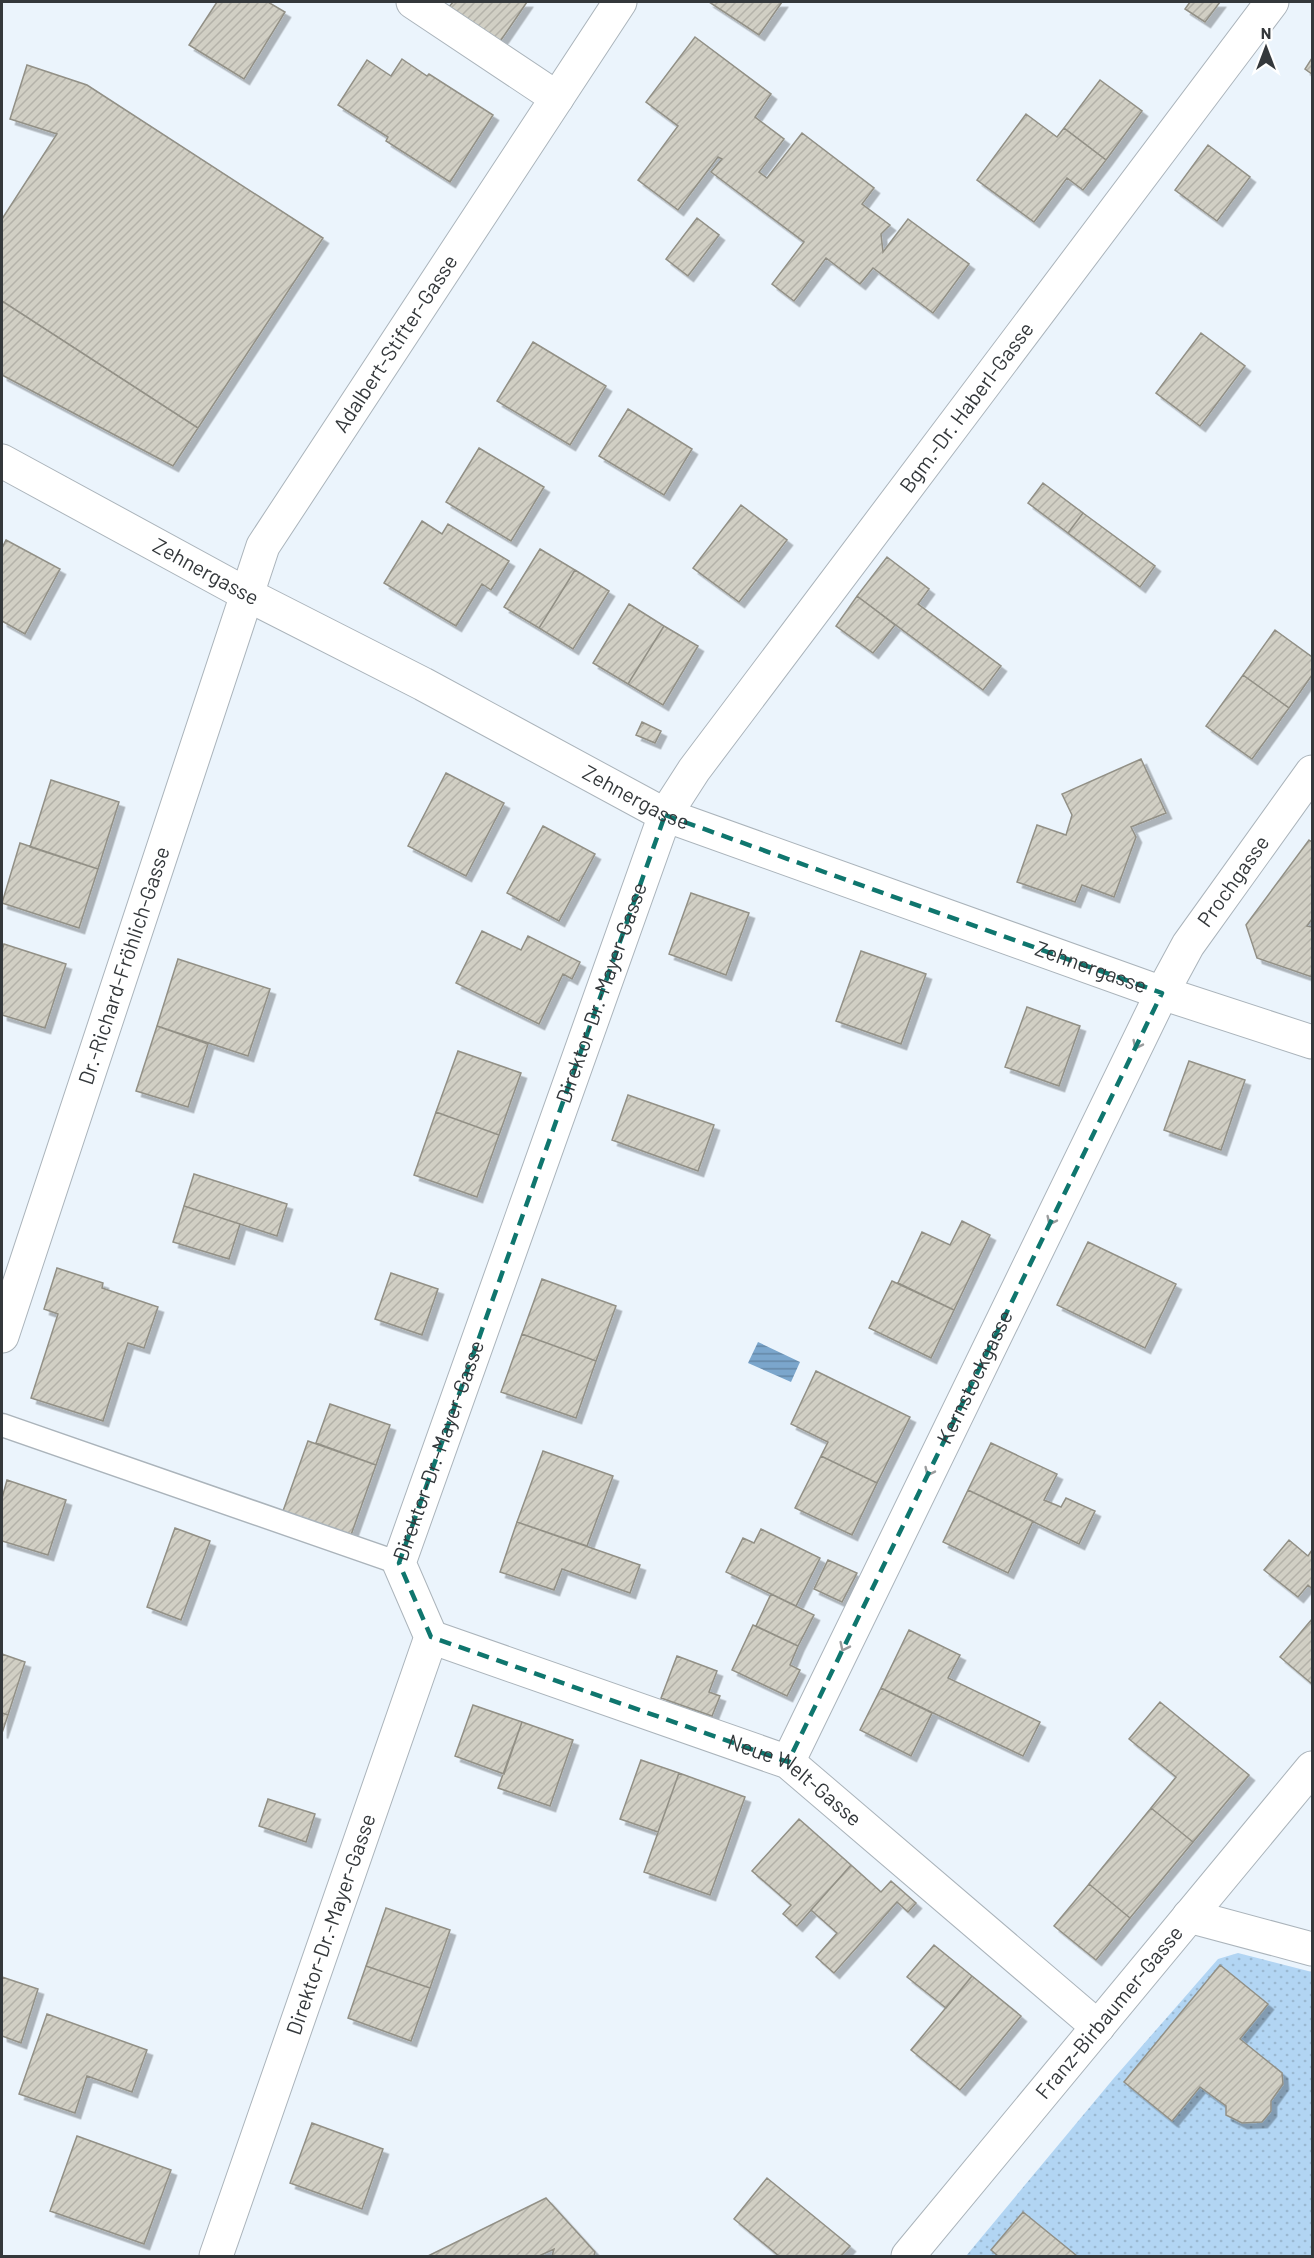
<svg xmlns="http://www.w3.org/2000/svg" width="1314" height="2258" viewBox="0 0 1314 2258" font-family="Barlow,sans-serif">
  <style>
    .garden { fill: url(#garden-dots) }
    .water { fill: url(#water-rules) }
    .building { fill: url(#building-hatch); stroke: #929086; stroke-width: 1.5; filter: url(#shadow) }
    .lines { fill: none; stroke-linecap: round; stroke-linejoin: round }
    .lane-casing { stroke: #abb4bb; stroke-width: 25 }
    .street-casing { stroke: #abb4bb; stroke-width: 35 }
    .lane { stroke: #fff; stroke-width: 22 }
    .street { stroke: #fff; stroke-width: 33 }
    .oneway { stroke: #9a9c9d }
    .marked { fill: none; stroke: #0f766e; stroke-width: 4.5; stroke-dasharray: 12 8; stroke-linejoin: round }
    .labels { text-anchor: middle; stroke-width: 4.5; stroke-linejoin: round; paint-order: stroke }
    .street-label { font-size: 21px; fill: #34383b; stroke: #fff }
  </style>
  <defs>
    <pattern id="garden-dots" width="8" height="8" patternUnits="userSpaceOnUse" patternTransform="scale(1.5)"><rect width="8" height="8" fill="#b2d5f3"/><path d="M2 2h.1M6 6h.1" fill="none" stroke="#9ab8d1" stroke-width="1.8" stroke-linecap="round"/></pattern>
    <pattern id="water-rules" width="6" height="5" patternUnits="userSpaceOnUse" patternTransform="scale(1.5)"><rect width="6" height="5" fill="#7ba6cc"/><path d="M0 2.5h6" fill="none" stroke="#6688a7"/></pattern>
    <pattern id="building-hatch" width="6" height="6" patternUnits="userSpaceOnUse" patternTransform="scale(1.5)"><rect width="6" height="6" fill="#d1cfc4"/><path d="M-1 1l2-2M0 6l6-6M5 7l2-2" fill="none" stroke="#b4b2a9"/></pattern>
    <filter id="shadow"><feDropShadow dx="5.5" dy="5.5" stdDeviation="0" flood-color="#0004"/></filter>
  </defs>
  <rect width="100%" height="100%" fill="#ebf4fc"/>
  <path class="garden" d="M1238,1953l74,19v284h-346l148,-178 104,-119z"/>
  <path class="water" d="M758,1342l42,20 -9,20 -43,-19z"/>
  <path class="building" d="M217,2h51l17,10 -41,67 -55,-34z
    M453,2h74l-28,41 -51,-35z
    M709,2h73l-23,33z
    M1190,2h30l-15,20 -20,-13z
    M695,37l76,57 -16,23 29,22 -25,33 8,6 35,-45 72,55 -12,16 28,21 -9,9 2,18 25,-33 61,45 -36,49 -60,-45 -13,16 -34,-26 -32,43 -22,-17 32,-42 -93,-70 11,-13 -4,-2 -40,53 -40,-30 40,-54 -32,-24z
    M1312,58v16l-7,-5z
    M402,59l25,17 2,-2 64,41 -43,67 -64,-41 2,-4 -50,-32 29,-45 24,16z
    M27,65l60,20 236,153 -125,190 -196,-127v-82l55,-85 -47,-15z
    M1100,80l42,31 -36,49 -42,-32z
    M1026,114l31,23 7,-9 42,32 -23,30 -16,-12 -33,44 -57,-42z
    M1208,145l42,32 -33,44 -42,-31z
    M697,218l22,17 -31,41 -22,-17z
    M2,301l196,127 -25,38 -171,-91z
    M1201,333l44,33 -45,60 -44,-33z
    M533,342l73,44 -36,59 -73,-44z
    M628,409l64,40 -28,46 -65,-39z
    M479,448l65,39 -33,54 -65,-39z
    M1043,483l40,30 -15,20 -40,-30z
    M741,505l46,35 -48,62 -46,-34z
    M1083,513l72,53 -15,21 -72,-54z
    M422,521l20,13 6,-10 61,37 -18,29 -9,-6 -26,42 -72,-43z
    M6,540l54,29 -35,65 -23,-13v-73z
    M540,549l35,21 -36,58 -35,-21z
    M887,557l42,32 -11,15 83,62 -18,24 -126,-94z
    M575,570l34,21 -36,58 -34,-21z
    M857,596l38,29 -22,28 -37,-27z
    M629,604l35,22 -36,58 -35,-21z
    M664,626l34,20 -35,59 -35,-21z
    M1275,630l37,27v18l-23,33 -46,-33z
    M1243,675l46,33 -37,51 -46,-33z
    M642,722l19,9 -6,12 -19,-8z
    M1141,759l25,54 -35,14 5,10 -22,60 -32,-12 -7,17 -58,-20 20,-57 29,10 6,-20 -10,-21z
    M446,773l58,30 -38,73 -58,-30z
    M51,780l68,22 -21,67 -68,-22z
    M543,826l52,28 -36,67 -52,-28z
    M1309,840l3,2v77l-5,7 5,1v50l-55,-19 -11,-33z
    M20,843l78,26 -19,59 -77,-25z
    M691,893l58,20 -23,62 -57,-21z
    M482,931l39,19 7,-14 52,26 -8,17 -9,-5 -24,50 -83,-41z
    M4,944l62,20 -21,64 -43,-13v-65z
    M861,951l65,23 -25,70 -65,-23z
    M178,959l92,30 -22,67 -91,-30z
    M1027,1007l53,19 -21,60 -54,-19z
    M157,1026l51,18 -20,63 -52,-16z
    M458,1051l63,22 -22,62 -63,-23z
    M1189,1061l56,19 -24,70 -57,-20z
    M628,1095l86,30 -16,46 -86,-31z
    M436,1112l63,23 -22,62 -63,-22z
    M194,1174l93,30 -10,32 -93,-30z
    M184,1206l56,18 -11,35 -56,-17z
    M962,1221l28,14 -36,75 -56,-27 24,-51 28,13z
    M1088,1242l88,42 -31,64 -88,-43z
    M57,1268l46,15 -1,5 56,19 -14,41 -16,-5 -25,78 -72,-23 27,-84 -14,-5z
    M391,1273l47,16 -16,46 -47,-16z
    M542,1279l74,27 -20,55 -74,-27z
    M892,1281l62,29 -23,48 -62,-30z
    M522,1334l74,27 -20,57 -75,-26z
    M816,1371l94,46 -33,66 -56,-27 7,-14 -37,-18z
    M330,1404l60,21 -14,40 -60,-22z
    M308,1441l68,24 -25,70 -68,-24z
    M991,1443l66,31 -13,26 17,7 5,-9 29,13 -16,33 -111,-54z
    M543,1451l70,25 -26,70 -70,-24z
    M821,1456l56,27 -25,52 -57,-27z
    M7,1480l59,20 -18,55 -46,-14v-43z
    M968,1490l65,31 -25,52 -65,-31z
    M517,1522l123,43 -10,28 -68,-24 -8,21 -54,-18z
    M175,1528l35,13 -29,79 -34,-13z
    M761,1529l59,29 -24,48 -70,-34 17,-34 11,5z
    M1289,1540l19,16 4,-6v39l-4,-4 -10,12 -34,-27z
    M828,1560l29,13 -15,29 -28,-13z
    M771,1594l43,21 -16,31 -42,-20z
    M1312,1619v65l-32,-27z
    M753,1625l45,21 -8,19 10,5 -13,26 -55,-26z
    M909,1630l51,25 -12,23 92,44 -17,34 -142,-68z
    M2,1654l23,8 -17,53 -6,-2z
    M677,1656l40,15 -8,21 11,4 -8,20 -51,-18z
    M881,1688l51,25 -21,43 -51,-26z
    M1160,1702l89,73 -56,67 -42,-34 25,-31 -47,-38z
    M473,1705l49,17 -18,52 -49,-18z
    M2,1713l6,2 -6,18z
    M522,1722l51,18 -23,66 -52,-18z
    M641,1760l38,13 -21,59 -38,-13z
    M679,1773l66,24 -35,98 -66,-23z
    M268,1799l47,15 -9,28 -47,-16z
    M1151,1808l42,34 -63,76 -41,-34z
    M799,1819l52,46 -54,61 -14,-12 8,-9 -39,-34z
    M851,1865l30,27 10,-11 25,22 -8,9 -11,-10 -63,71 -18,-16 21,-24 -26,-23z
    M1089,1884l41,34 -34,42 -42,-34z
    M386,1908l64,22 -20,58 -64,-22z
    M934,1945l38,31 -26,32 -39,-31z
    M1220,1965l48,39 -28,35 42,34 1,11 -12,17v10l-9,11 -20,1 -16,-8v-9l-26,-19 -28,34 -48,-39z
    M366,1966l64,22 -19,53 -63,-23z
    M972,1976l49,40 -61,74 -49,-40z
    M2,1977l36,12 -17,54 -19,-7z
    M47,2014l100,36 -15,42 -45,-16 -12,37 -56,-19z
    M312,2123l71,26 -21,60 -72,-26z
    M77,2136l94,34 -27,74 -94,-33z
    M767,2178l83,68 -9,10h-62l-45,-37z
    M546,2198l49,54 -1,4h-42l2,-7 -15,7h-111z
    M1023,2212l54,44h-79l-7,-6z"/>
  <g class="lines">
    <g class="lane-casing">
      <path id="lane" d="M2,1425l397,138"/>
    </g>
    <g class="street-casing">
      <g id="street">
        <path d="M413,2l144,96"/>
        <path id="s1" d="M2,461l246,134 175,89 242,131 497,178 150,49"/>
        <path id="s2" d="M2,1336l261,-790 357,-544"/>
        <path id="s3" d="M431,1637l357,125 310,265"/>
        <path id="s4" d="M788,1762l374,-769 26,-48 124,-173"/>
        <path d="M1189,1916l123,33"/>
        <path id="s5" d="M216,2256l215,-619 -32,-74 266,-748 29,-45 578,-768"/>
        <path id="s6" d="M908,2256l404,-488"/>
      </g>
    </g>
    <use href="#lane" class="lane"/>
    <use href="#street" class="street"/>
  </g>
  <defs><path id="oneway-chevron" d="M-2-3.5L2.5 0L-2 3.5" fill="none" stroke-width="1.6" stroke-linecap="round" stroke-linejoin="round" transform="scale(1.5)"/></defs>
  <g class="oneway">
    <use href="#oneway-chevron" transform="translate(1137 1045) rotate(116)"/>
    <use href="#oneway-chevron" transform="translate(1051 1221) rotate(116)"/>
    <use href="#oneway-chevron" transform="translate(929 1472) rotate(116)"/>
    <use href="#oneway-chevron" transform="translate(844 1647) rotate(116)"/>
  </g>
  <path class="marked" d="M665,815l497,178 -374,769 -357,-125 -32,-74z"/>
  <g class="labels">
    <g class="street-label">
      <text dy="7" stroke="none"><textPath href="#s2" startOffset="1074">Adalbert-Stifter-Gasse</textPath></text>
      <text dy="7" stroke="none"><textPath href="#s5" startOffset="2037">Bgm.-Dr. Haberl-Gasse</textPath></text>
      <text dy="7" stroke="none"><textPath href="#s1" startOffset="232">Zehnergasse</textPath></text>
      <text dy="7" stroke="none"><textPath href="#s1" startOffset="718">Zehnergasse</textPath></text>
      <text dy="7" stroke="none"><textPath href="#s4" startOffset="988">Prochgasse</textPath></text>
      <text dy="7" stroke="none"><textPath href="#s2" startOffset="390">Dr.-Richard-Fröhlich-Gasse</textPath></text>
      <text dy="7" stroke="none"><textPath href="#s1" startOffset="1204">Zehnergasse</textPath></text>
      <text dy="7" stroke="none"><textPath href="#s5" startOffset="1341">Direktor-Dr.-Mayer-Gasse</textPath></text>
      <text dy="7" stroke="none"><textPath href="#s4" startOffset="428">Kernstockgasse</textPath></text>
      <text dy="7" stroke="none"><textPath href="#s5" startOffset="855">Direktor-Dr.-Mayer-Gasse</textPath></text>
      <text dy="7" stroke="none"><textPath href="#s3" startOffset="393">Neue Welt-Gasse</textPath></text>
      <text dy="7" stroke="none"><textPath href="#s5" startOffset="351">Direktor-Dr.-Mayer-Gasse</textPath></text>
      <text dy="7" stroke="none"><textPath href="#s6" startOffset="316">Franz-Birbaumer-Gasse</textPath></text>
    </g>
  </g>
  <rect width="1314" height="2258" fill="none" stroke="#34383b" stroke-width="6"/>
  <g transform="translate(1266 48)" stroke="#ffffff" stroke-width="4.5" paint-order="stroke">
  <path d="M0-4.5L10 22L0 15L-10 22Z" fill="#34383b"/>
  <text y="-9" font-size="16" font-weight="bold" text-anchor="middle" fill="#34383b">N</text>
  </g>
</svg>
